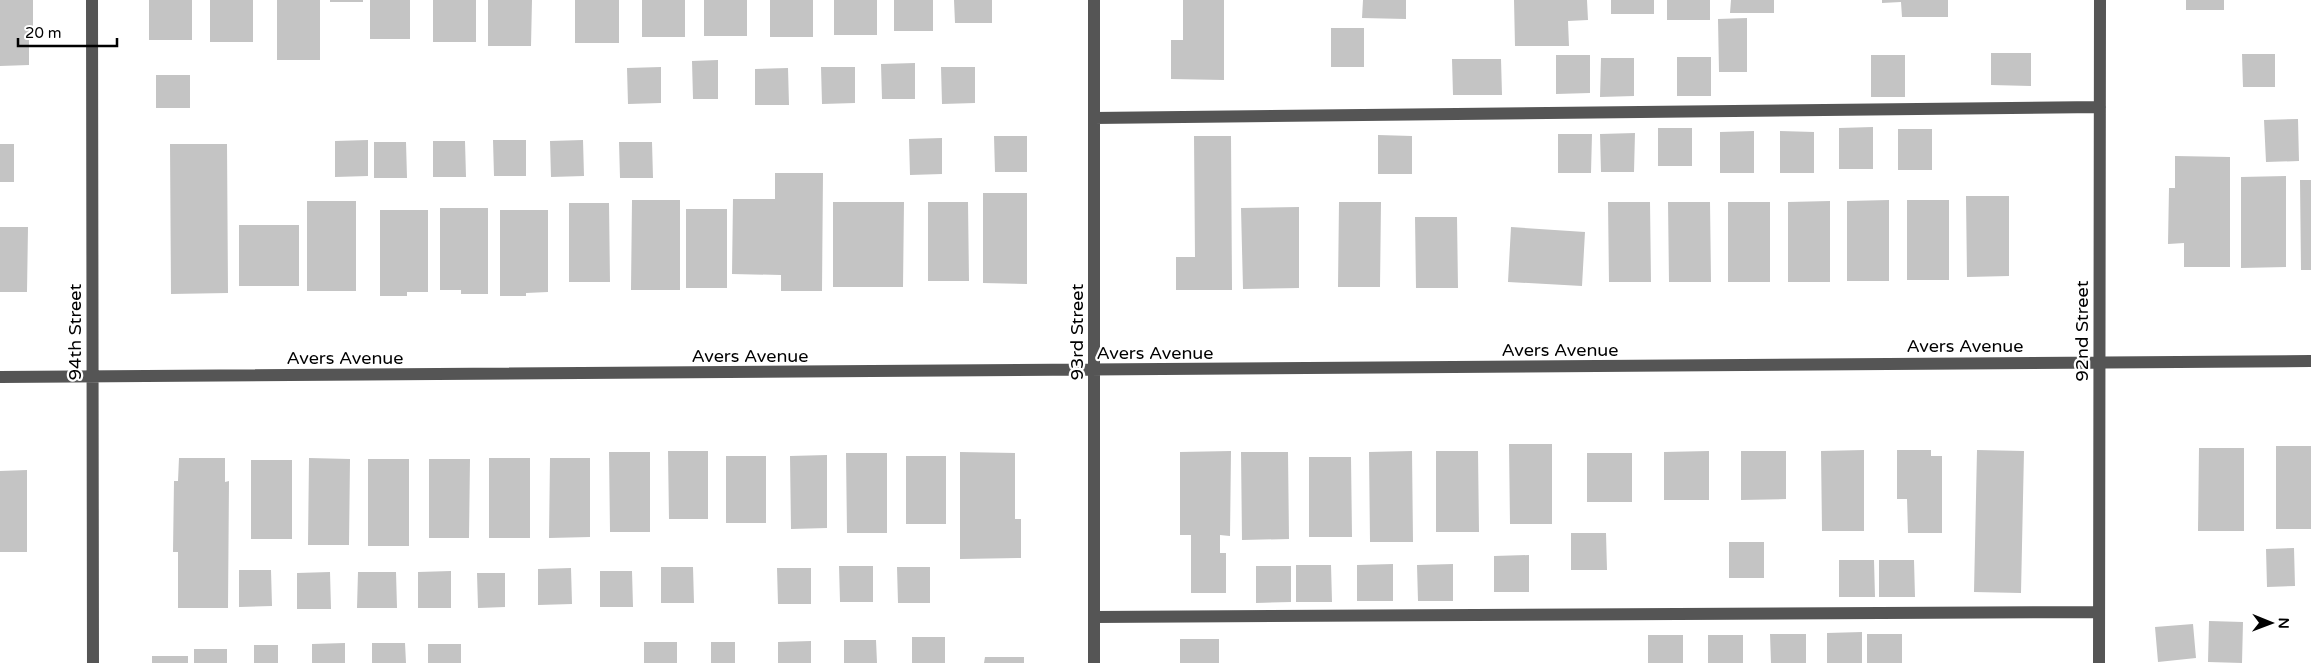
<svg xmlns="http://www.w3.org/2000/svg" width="2311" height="663" viewBox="0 0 2311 663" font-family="'Varela Round',sans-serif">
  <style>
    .building { fill: #c4c4c4 }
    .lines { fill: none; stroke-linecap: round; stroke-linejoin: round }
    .minor { stroke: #555; stroke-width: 12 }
    .labels { text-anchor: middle; stroke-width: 4.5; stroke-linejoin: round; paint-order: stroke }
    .street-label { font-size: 18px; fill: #000; stroke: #fff }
  </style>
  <rect width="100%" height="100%" fill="#fff"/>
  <path class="building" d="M0,0h33v27h-4v38l-29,1z
    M149,0h43v40h-43z
    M210,0h43v42h-43z
    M277,0h43v60h-43z
    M330,0h33v2h-33z
    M370,0h40v39h-40z
    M433,0h43v42h-43z
    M488,0h44l-1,46h-43z
    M575,0h44v43h-44z
    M642,0h43v37h-43z
    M704,0h43v36h-43z
    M770,0h43v37h-43z
    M834,0h43v35h-43z
    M894,0h39v31h-39z
    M954,0h38v23h-37z
    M1183,0h41v80l-53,-1v-39h12z
    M1363,0h43v19l-44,-1z
    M1514,0h73l1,20 -20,1 1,25h-54z
    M1611,0h43v14h-43z
    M1667,0h43v20h-43z
    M1731,0h43v13h-44z
    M1882,0h66v17h-46l-1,-15 -19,1z
    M2186,0h38v10h-38z
    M1747,18v54h-28l-1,-53z
    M1331,28h33v39h-33z
    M1991,53h40v33l-40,-1z
    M2242,54h33v33h-32z
    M1556,55h34v38l-34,1z
    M1871,55h34v42h-34z
    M1677,57h34v39h-34z
    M1601,58h33v38l-34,1z
    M1452,59h49l1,36h-49z
    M718,60v39h-25l-1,-38z
    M915,63v36h-33l-1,-35z
    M661,67v36l-33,1 -1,-36z
    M821,67h34v36l-33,1z
    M941,67h34v36l-33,1z
    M788,68l1,37h-34v-36z
    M156,75h34v33h-34z
    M2298,119l1,42 -33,1 -2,-42z
    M1873,127v42h-34v-41z
    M1658,128h34v38h-34z
    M1898,129h34v41h-34z
    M1754,131v42h-34v-41z
    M1780,131l34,1v41h-34z
    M1635,133l-1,39h-33l-1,-38z
    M1558,134h34l-1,39h-33z
    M1378,135l34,1v38h-34z
    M994,136h33v36h-32z
    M1194,136h37l1,154h-56v-33h19z
    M942,138v36l-32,1 -1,-36z
    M368,140v36l-33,1v-36z
    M493,140h33v36h-32z
    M583,140l1,36 -33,1 -1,-36z
    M433,141h32l1,36h-33z
    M374,142h32l1,36h-33z
    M619,142h33l1,36h-33z
    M0,144h14v38h-14z
    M170,144h57l1,149 -57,1z
    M2175,156l55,1v110h-46v-24l-16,1 1,-56h6z
    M775,173h48l-1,118h-41v-16l-49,-1 1,-75h42z
    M2286,176v91l-45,1v-91z
    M2300,180h11v90h-10z
    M983,193h44v91l-44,-1z
    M1966,196h43v80l-42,1z
    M632,200h48v90h-49z
    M1889,200v81h-42v-80z
    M1907,200h42v80h-42z
    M307,201h49v90h-49z
    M1830,201v81h-42v-80z
    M833,202h71l-1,85h-70z
    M928,202h40l1,79h-41z
    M1339,202h42l-1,85h-42z
    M1608,202h42l1,80h-42z
    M1668,202h42l1,80h-42z
    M1728,202h42v80h-42z
    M569,203h40l1,79h-41z
    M1299,207v81l-56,1 -2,-81z
    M440,208h48v86h-27v-4h-21z
    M686,209h41v79h-41z
    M380,210h48v82h-21v4h-27z
    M500,210h48v82l-22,1v3h-26z
    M1415,217h42l1,71h-42z
    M239,225h60v61h-60z
    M0,227h28l-1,65h-27z
    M1511,227l74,5 -3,54 -74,-4z
    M1509,444h43v80h-42z
    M2276,446h35v83h-35z
    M2199,448h45v83h-46z
    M1864,450v81h-42l-1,-80z
    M1897,450h34v6h11v77h-34l-1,-34h-10z
    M1977,450l47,1 -3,142 -47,-1z
    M668,451h40v68h-39z
    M1231,451l-1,85 -10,-1v18h6v40h-35v-58h-11v-83z
    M1412,451l1,91h-43l-1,-90z
    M1436,451h42l1,81h-43z
    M1709,451v49h-45v-48z
    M1741,451h45v48l-45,1z
    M609,452h41v80h-40z
    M960,452l55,1v66h6v39l-61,1z
    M1241,452h47l1,87 -47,1z
    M846,453h41v80h-40z
    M1587,453h45v49h-45z
    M827,455v73l-36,1 -1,-73z
    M726,456h40v67h-40z
    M906,456h40v68h-40z
    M1309,457h42l1,80h-43z
    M179,458h46v24l4,-1 -1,127h-50v-56h-5l1,-71h4z
    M309,458l41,1 -1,86h-41z
    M489,458h41v80h-41z
    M550,458h40v79l-41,1z
    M368,459h41v87h-41z
    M429,459h41l-1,79h-40z
    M251,460h41v79h-41z
    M27,470v82h-27v-81z
    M1571,533h35l1,37h-36z
    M1729,542h35v36h-35z
    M2294,548l1,38 -28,1 -1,-38z
    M1529,555v37h-35v-36z
    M1839,560h35l1,37h-36z
    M1879,560h35l1,37h-36z
    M1393,564v37h-36v-36z
    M1453,564v37h-35l-1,-36z
    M1296,565h35l1,37h-36z
    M839,566h34v36h-33z
    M1256,566h35v36l-35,1z
    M661,567h32l1,36h-33z
    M897,567h33v36h-32z
    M571,568l1,36 -34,1v-36z
    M777,568h34v36h-33z
    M239,570h32l1,36 -33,1z
    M451,571v37h-33v-36z
    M600,571h32l1,36h-33z
    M330,572l1,37h-34v-36z
    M358,572h38l1,36h-40z
    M477,573h28v34l-27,1z
    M2209,621l34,1 -1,41 -34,-1z
    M2193,624l3,34 -38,4 -3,-35z
    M1862,632v31h-35v-30z
    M1770,634h36v29h-35z
    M1867,634h35v29h-35z
    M1648,635h35v28h-35z
    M1708,635h35v28h-35z
    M912,637h33v26h-33z
    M1180,639h39v24h-39z
    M844,640h32l1,23h-33z
    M811,641v22h-33v-21z
    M644,642h33v21h-33z
    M711,642h24v21h-24z
    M345,643v20h-33v-19z
    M372,643h33l1,20h-34z
    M428,644h33v19h-33z
    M254,645h24v18h-24z
    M194,649h33v14h-33z
    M152,656h36v7h-36z
    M985,657h39v6h-40z"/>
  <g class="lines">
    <path class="minor" d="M92,0l1,663
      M1094,118l1006,-11
      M0,377l2311,-16
      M1094,617l1005,-5
      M1094,663v-663
      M2099,663l1,-663"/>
  </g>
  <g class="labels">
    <g class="street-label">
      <text transform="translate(2082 331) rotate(-90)" y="6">92nd Street</text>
      <text transform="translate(75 332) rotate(-90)" y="6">94th Street</text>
      <text transform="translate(1077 332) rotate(-90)" y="6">93rd Street</text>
      <text x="1965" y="352">Avers Avenue</text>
      <text x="1560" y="356">Avers Avenue</text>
      <text x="1155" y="359">Avers Avenue</text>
      <text x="750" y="362">Avers Avenue</text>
      <text x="345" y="364">Avers Avenue</text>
    </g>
  </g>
  <g transform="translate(2271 623) rotate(91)" stroke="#ffffff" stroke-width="4" paint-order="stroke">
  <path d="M0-4L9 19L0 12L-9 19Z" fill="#000000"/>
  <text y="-8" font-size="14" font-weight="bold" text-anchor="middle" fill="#000000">N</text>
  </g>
  <path d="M18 38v8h99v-8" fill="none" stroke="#000000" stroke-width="2.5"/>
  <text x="25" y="38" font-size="15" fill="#000000" stroke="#ffffff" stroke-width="4" paint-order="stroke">20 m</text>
</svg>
